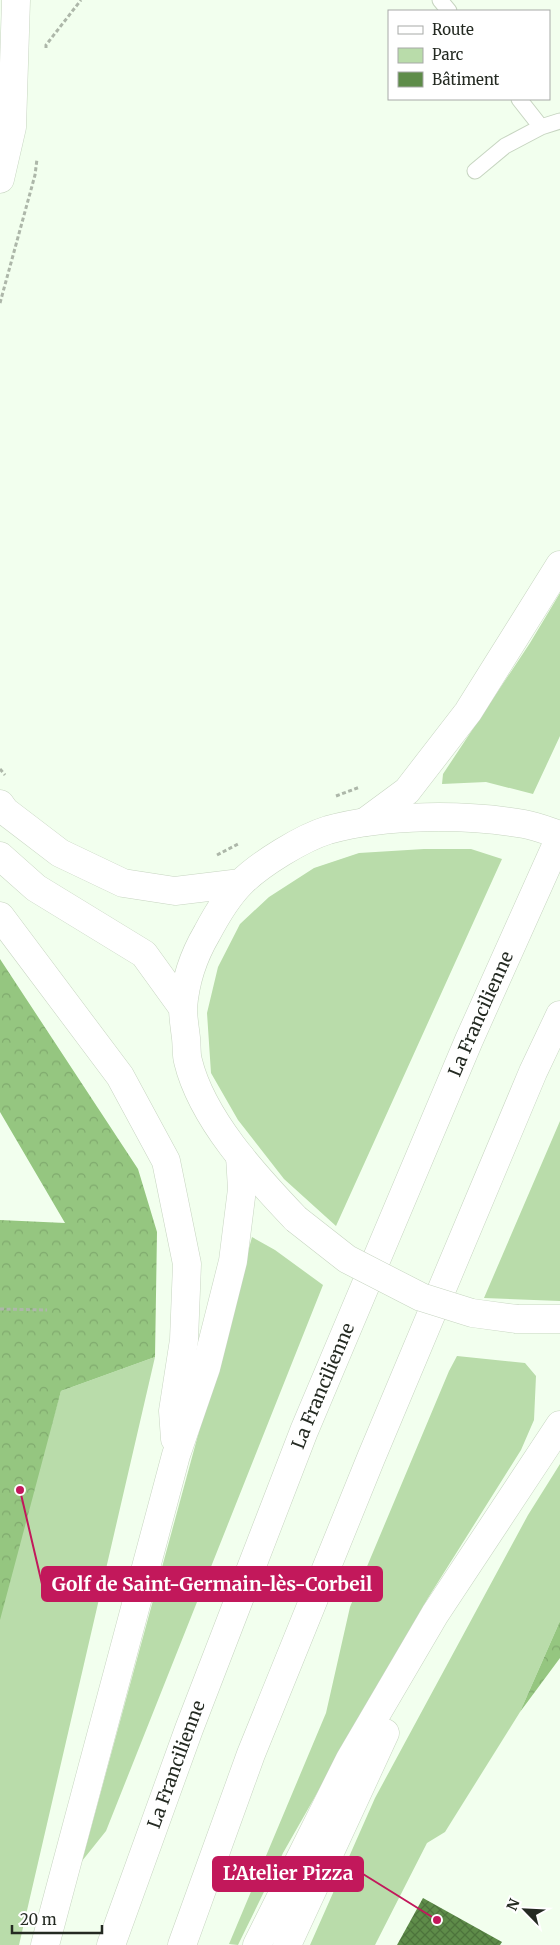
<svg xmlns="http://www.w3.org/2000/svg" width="560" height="1945" viewBox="0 0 560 1945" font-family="Merriweather,serif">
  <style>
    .green { fill: #b9dcaa }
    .forest { fill: url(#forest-crowns) }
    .building { fill: url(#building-cross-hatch) }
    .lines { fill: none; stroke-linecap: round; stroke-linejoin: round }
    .service-casing { stroke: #c7d5c1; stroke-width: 17 }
    .primary-casing { stroke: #c7d5c1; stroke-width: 29 }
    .trunk-casing { stroke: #c7d5c1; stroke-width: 29 }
    .path { stroke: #adb7a9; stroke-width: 3; stroke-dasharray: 4 2.5; stroke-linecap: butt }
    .service { stroke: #fff; stroke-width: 15 }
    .primary { stroke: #fff; stroke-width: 28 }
    .trunk { stroke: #fff; stroke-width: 28 }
    .primary-bridge-casing { stroke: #c7d5c1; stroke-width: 29; stroke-linecap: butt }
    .primary-bridge { stroke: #fff; stroke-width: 28 }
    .labels { text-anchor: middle; stroke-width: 4.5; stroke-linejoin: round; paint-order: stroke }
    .street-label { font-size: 18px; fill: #242a22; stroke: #fff }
    .leader { fill: none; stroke: #c2185b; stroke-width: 2 }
    .callout-dot { fill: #c2185b; stroke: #fff; stroke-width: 2 }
    .callout { fill: #c2185b; stroke: #c2185b; stroke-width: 2 }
    .callout-label { font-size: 19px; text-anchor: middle; font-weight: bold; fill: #fff }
  </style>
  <defs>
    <pattern id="forest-crowns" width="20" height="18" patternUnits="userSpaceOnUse" patternTransform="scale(1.25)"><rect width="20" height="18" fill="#95c680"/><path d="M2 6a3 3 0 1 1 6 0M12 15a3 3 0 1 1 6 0" fill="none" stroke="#80aa6e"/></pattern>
    <pattern id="building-cross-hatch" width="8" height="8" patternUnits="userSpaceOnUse" patternTransform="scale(1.25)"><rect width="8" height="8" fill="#5e8c49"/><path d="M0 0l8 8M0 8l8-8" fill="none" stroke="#4d733c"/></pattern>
  </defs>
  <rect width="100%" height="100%" fill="#f2ffee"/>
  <path class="green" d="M560,593v143l-27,58 -47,-12 -44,2 1,-10 87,-131z
    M424,849h47l31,10 -166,367 -52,-47 -46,-59 -27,-47 -4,-60 11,-46 22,-43 29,-27 45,-29 45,-15z
    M560,1121v180l-76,-3z
    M252,1237l23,13 48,35 -217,546 -24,30z
    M0,1295l47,145 14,-49 94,-34 -136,588h-19z
    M457,1356l68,7 11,13 -2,44 -13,30 -93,148 -145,255 -45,92 -9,-1 97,-231 24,-106 99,-236z
    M560,1464v157l-40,91 -75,120 -18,11 -52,102h-65l65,-147 153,-283z"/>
  <path class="forest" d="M0,959l138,210 19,63 -2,125 -94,34 -61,229v-400l65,3 -65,-111z
    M560,1621v37l-40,54z"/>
  <path class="building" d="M423,1898l79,44 -2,3h-103z"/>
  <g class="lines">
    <g class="service-casing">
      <path id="service" d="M440,0l9,11
        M519,99l22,28 19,-6
        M475,171l30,-25 36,-19"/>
    </g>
    <g class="primary-casing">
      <path id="primary" d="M0,179l12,-52 4,-127
        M0,804l5,7 55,42 63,30 52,8 66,-8
        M0,856l36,32 108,66 39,54
        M296,1219c-41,-43 -94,-100 -108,-158 -2,-7 -1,-15 -2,-23 -1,-9 -3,-20 -3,-30 2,-26 11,-53 24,-75 9,-17 20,-36 34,-50 19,-19 61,-45 87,-53 58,-16 137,-16 196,-6 12,2 24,7 36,11
        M517,1319h43"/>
    </g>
    <g class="trunk-casing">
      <g id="trunk">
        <path d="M365,822l42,-31 61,-79 92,-147"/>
        <path d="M0,916l120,160 46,85 21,103 -3,76 -11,71 2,28"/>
        <path d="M45,1945l131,-490 30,-87 27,-107 9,-72 -2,-33"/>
        <path id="s1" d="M111,1945l78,-216 115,-298 165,-391 91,-203"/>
        <path d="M182,1945l69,-191 120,-296 162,-386 27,-57"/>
        <path d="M257,1945l93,-186 85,-145 125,-189"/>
        <path d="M287,1945l98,-212"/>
      </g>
    </g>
    <path class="path" d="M46,48v-3l35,-45
      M0,303l35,-128 2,-16
      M0,769l5,6
      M336,796l24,-9
      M217,855l23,-12
      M0,1309l47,1"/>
    <use href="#service" class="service"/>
    <use href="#primary" class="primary"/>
    <use href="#trunk" class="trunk"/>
    <g class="primary-bridge-casing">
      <path id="primary-bridge" d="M296,1219l51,40 74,38 51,16 45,6"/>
    </g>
    <use href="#primary-bridge" class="primary-bridge"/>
  </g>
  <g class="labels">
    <g class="street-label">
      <text dy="6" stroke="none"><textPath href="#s1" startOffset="1002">La Francilienne</textPath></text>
      <text dy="6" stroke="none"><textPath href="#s1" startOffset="598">La Francilienne</textPath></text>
      <text dy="6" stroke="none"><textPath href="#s1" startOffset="192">La Francilienne</textPath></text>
    </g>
  </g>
  <path class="leader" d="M20 1490L42 1584M437 1920L363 1874"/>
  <g class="callout-dot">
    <circle cx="20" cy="1490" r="5"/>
    <circle cx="437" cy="1920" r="5"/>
  </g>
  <g class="callout">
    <rect x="42" y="1567" width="340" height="34" rx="5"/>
    <rect x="213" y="1857" width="150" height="34" rx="5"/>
  </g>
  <g class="callout-label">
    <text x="212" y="1591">Golf de Saint-Germain-lès-Corbeil</text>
    <text x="288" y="1880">L’Atelier Pizza</text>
  </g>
  <rect x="388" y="10" width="162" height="90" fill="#ffffff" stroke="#a7aaa7"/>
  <rect x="398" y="26" width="25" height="8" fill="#ffffff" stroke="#a7aaa7"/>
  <text x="432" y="35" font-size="15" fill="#242a22">Route</text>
  <rect x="398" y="48" width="25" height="15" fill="#b9dcaa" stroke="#a7aaa7"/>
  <text x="432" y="60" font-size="15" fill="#242a22">Parc</text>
  <rect x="398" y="72" width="25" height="15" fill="#5e8c49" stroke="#a7aaa7"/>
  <text x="432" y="85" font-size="15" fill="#242a22">Bâtiment</text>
  <g transform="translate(525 1910) rotate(294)" stroke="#ffffff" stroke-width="4" paint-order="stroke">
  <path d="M0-4L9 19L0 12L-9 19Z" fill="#242a22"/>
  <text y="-8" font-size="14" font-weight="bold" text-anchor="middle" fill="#242a22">N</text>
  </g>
  <path d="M12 1925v8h90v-8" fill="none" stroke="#242a22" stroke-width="2.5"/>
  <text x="20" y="1925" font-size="15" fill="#242a22" stroke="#ffffff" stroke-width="4" paint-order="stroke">20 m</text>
</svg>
